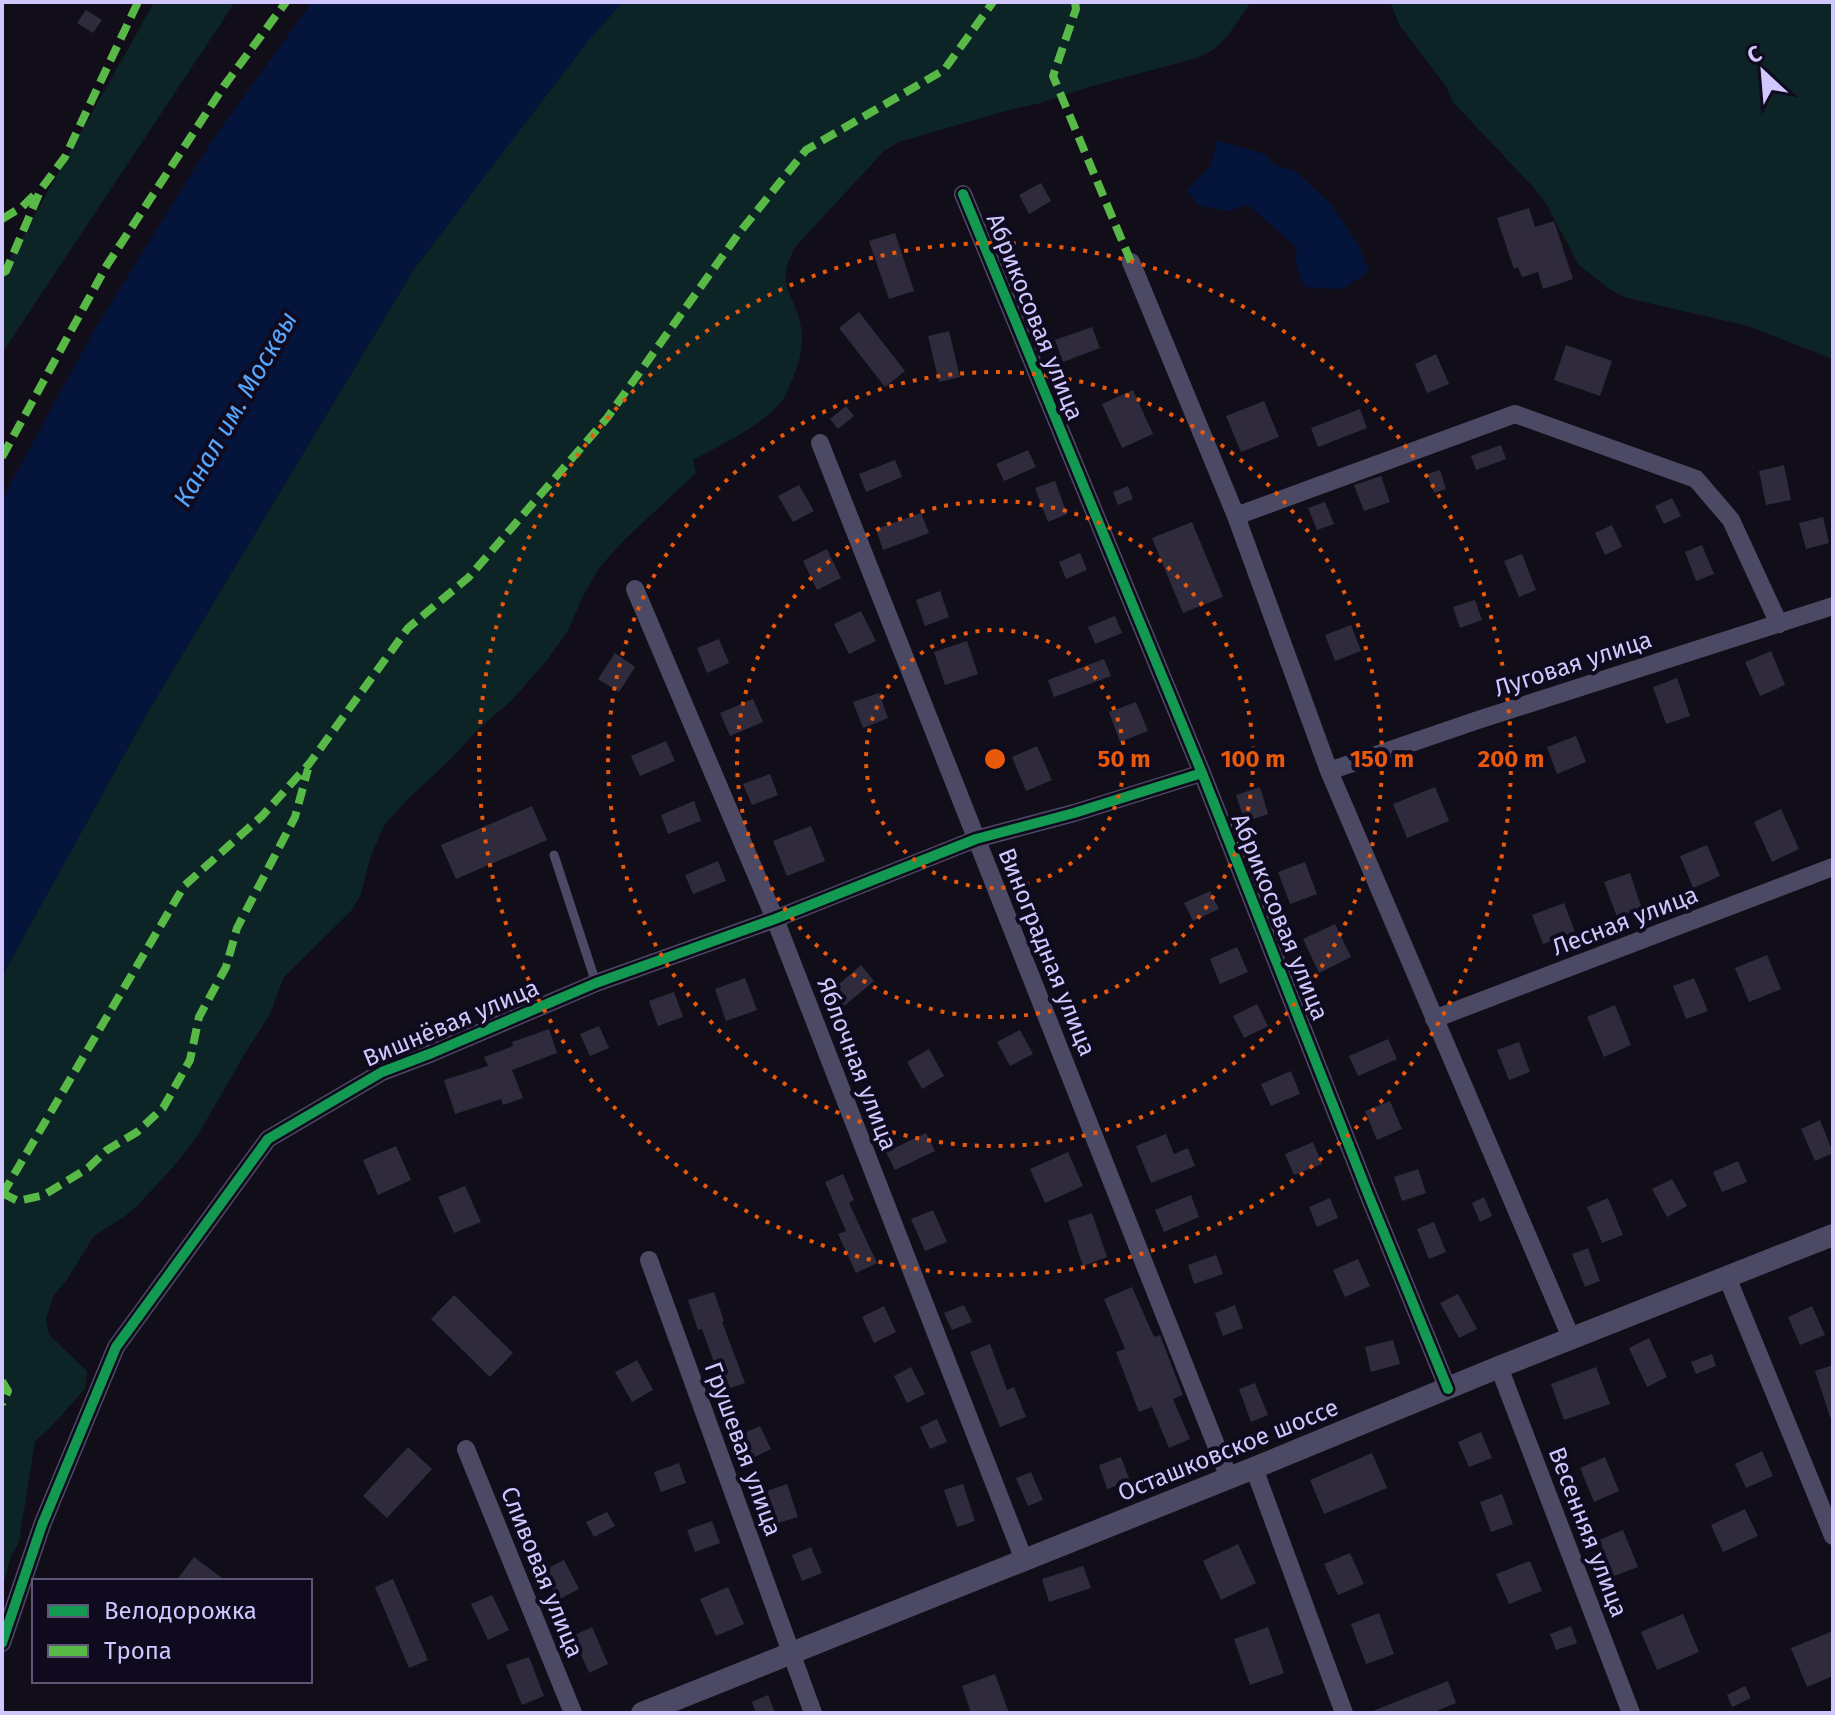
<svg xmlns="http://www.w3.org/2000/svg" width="1835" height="1715" viewBox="0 0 1835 1715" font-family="'Fira Sans',sans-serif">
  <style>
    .green { fill: #0d2427 }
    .water { fill: #05143a }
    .building { fill: #2f2b3d }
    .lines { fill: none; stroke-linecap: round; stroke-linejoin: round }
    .service { stroke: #4c4964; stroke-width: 9 }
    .minor { stroke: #4c4964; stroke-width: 18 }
    .tertiary { stroke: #4c4964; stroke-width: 22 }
    .quiet { stroke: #58b947; stroke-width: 8; stroke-dasharray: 16 8; stroke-linecap: butt }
    .cycleway-casing { stroke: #0f0a1e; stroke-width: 15 }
    .cycleway { stroke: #139951; stroke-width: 10 }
    .ring { fill: none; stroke: #e8590c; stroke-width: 4; stroke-dasharray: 4 8 }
    .labels { text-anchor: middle; stroke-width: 8; stroke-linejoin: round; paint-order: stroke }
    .street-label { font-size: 24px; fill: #d1c7ff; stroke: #0f0a1e }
    .water-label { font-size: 26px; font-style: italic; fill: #55a6ff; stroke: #0f0a1e }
    .centre { fill: #e8590c; stroke: #0f0a1e; stroke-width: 4 }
    .ring-label { font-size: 24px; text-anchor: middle; font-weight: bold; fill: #e8590c; stroke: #0f0a1e; stroke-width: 8; stroke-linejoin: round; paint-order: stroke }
  </style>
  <rect width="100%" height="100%" fill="#110e1a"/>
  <path class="green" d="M151,2h84l-233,351v-80l150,-267z
    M623,2h628l-24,35 -14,13 -16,8 -105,28 -51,17 -36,8 -106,31 -15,9 -88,95c-23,39 -2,44 5,81 3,17 -1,33 -7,48 -3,7 -6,16 -10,23 -19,27 -62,46 -91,62l3,13 -73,68 -24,27 -17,30 -14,33 -21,29 -36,41 -35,30 -24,27 -43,40 -24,26 -15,34 -9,36 -9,16 -68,67 -15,39 -19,29 -54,93 -22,28 -37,40 -13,11 -30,19 -28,45 -12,14 -8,23 3,17 38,36 -2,18 -36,40 -14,12 -16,101 -9,17 -8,30v-613l144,-261 268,-446 174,-229z
    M1390,2h443v357l-85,-33 -125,-29 -15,-9 -29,-23 -34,-63 -11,-14 -81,-86 -7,-16 -46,-60z"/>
  <path class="water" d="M312,2h311l-35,39 -174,228 -268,446 -144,261v-477l91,-167 118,-190z
    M1217,140l47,14 11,11 20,6 35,32 28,41 11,27 -27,18 -38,-2 -9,-25 2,-14 -49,-43 -19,6 -30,-5 -12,-16 24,-25z"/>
  <path class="building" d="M86,10l16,10 -9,13 -16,-10z
    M1041,183l10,18 -22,13 -10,-19z
    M1529,208l6,19 19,-6 19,58 -30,10 -5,-17 -16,5 -4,-10 -4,2 -17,-51z
    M895,233l19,58 -25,8 -20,-58z
    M859,312l46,59 -20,16 -46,-59z
    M1092,327l8,21 -37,14 -8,-22z
    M949,331l11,46 -21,5 -11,-46z
    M1566,345l46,16 -12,35 -46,-16z
    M1436,354l13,30 -22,9 -12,-29z
    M1133,390l20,44 -31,14 -20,-44z
    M1264,401l15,36 -38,15 -15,-36z
    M846,406l8,10 -16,13 -8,-10z
    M1360,409l7,19 -49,19 -7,-19z
    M1501,445l5,14 -30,11 -5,-14z
    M1028,450l8,17 -32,14 -8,-17z
    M895,460l7,17 -36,15 -7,-18z
    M1784,465l7,35 -25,5 -7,-34z
    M1440,470l6,19 -12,4 -7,-19z
    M1381,476l9,26 -26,9 -10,-26z
    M1055,481l12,33 -19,8 -13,-34z
    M799,485l15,26 -21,11 -15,-26z
    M1128,486l5,13 -15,6 -5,-13z
    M1672,498l9,18 -17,8 -9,-18z
    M1325,502l9,22 -17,6 -9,-22z
    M921,513l8,20 -46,17 -7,-21z
    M1823,517l6,26 -23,6 -7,-26z
    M1192,522l31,75 -40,16 -31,-75z
    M1612,525l10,22 -17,8 -10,-22z
    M1702,545l12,29 -18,7 -11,-29z
    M827,549l14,29 -24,12 -14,-29z
    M1080,553l7,17 -21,9 -7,-17z
    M1522,554l14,36 -17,7 -15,-36z
    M940,591l9,26 -24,9 -9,-26z
    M1475,600l7,20 -22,8 -7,-21z
    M861,611l15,30 -27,13 -15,-30z
    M1115,616l7,17 -27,11 -7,-17z
    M1351,625l10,26 -26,10 -10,-26z
    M719,639l10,24 -22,10 -10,-25z
    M967,641l11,33 -33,11 -11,-33z
    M1771,651l14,34 -25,11 -15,-34z
    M615,653l20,14 -16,25 -21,-13z
    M1104,659l7,17 -57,21 -6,-17z
    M1677,678l13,38 -24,8 -13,-37z
    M879,693l9,25 -25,10 -10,-26z
    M753,699l10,23 -33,14 -10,-23z
    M1136,702l12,29 -28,11 -11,-30z
    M1576,736l10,26 -29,12 -10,-27z
    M666,741l9,20 -35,15 -9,-20z
    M1037,746l15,34 -26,11 -14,-34z
    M770,774l8,21 -26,10 -9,-21z
    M1260,787l8,27 -23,8 -9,-27z
    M1435,787l14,34 -42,17 -14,-34z
    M694,801l7,20 -33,13 -7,-19z
    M532,806l15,34 -91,39 -15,-34z
    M1781,809l18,40 -27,13 -18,-40z
    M811,826l14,35 -38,15 -14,-35z
    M1707,845l13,31 -27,12 -13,-32z
    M718,861l8,20 -33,13 -8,-19z
    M1305,862l12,32 -27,10 -12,-32z
    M1630,873l12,36 -25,8 -13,-35z
    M1210,891l9,18 -26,12 -9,-18z
    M1564,903l11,29 -32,12 -11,-29z
    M1335,924l16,33 -32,16 -16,-34z
    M1237,947l11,25 -28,12 -10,-25z
    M1767,955l14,34 -32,13 -14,-34z
    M861,965l13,16 -30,25 -13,-15z
    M745,978l12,32 -31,11 -11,-32z
    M1694,978l14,33 -22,8 -13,-33z
    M674,992l9,25 -25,9 -9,-25z
    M1257,1004l11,22 -24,12 -11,-22z
    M1615,1005l16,40 -27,12 -17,-40z
    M599,1026l10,22 -19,8 -10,-22z
    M549,1029l8,24 -45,17 11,28 -20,7 -2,-6 -46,15 -11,-34 44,-14 -4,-9 29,-11 -1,-4z
    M1020,1030l13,24 -23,12 -13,-24z
    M1388,1039l9,20 -39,17 -9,-20z
    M1519,1042l11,30 -21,8 -12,-30z
    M929,1049l15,27 -22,13 -15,-27z
    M1291,1071l9,23 -29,12 -10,-22z
    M1390,1101l12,28 -25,11 -12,-29z
    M1820,1120l13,33 -18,8 -14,-32z
    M926,1133l9,18 -40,19 -9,-18z
    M1166,1134l8,20 14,-6 7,18 -44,17 -15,-37z
    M1313,1142l9,22 -28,11 -9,-21z
    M396,1146l15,34 -33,15 -15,-35z
    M1068,1152l15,34 -38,17 -15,-34z
    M1738,1161l9,21 -25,10 -9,-20z
    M1418,1169l8,24 -24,8 -8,-24z
    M843,1174l11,26 -5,3 28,60 -21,10 -18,-39 8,-3 -21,-49z
    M1672,1179l15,27 -20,11 -15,-28z
    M465,1186l16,36 -27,11 -16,-36z
    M1191,1195l8,22 -35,15 -9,-22z
    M1484,1197l8,19 -12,6 -8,-19z
    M1330,1198l8,20 -21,9 -8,-20z
    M1608,1198l15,37 -21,8 -15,-36z
    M933,1210l14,32 -22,9 -14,-32z
    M1092,1213l15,44 -24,9 -15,-45z
    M1434,1222l12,30 -17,7 -12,-30z
    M1588,1248l12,33 -15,6 -13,-33z
    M1216,1255l7,19 -29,10 -6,-19z
    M1358,1259l12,27 -25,11 -12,-27z
    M1132,1287l22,50 6,-2 23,60 -10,4 17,40 -21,9 -17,-41 -13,5 -23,-60 9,-3 -21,-50z
    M714,1292l10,29 -2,1 23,61 -21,7 -22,-61 -4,1 -10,-30z
    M1458,1294l19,35 -18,9 -19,-35z
    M454,1295l59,58 -23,24 -59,-58z
    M964,1305l8,17 -20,8 -8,-17z
    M1235,1305l8,23 -20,8 -8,-23z
    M884,1306l12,26 -22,11 -12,-26z
    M1812,1306l13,29 -25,10 -12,-28z
    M1649,1338l18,39 -20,10 -18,-39z
    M1393,1340l7,24 -29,8 -6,-25z
    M990,1344l17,46 7,-3 12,30 -26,10 -30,-75z
    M1712,1354l4,12 -20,8 -5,-12z
    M637,1360l16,30 -21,12 -17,-30z
    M1833,1365v52h-3l-15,-46z
    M911,1367l14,27 -18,9 -13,-27z
    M1596,1367l14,37 -46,16 -13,-36z
    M1255,1383l13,32 -17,7 -12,-33z
    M937,1419l10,23 -17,7 -10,-22z
    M760,1426l11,23 -20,10 -11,-24z
    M1481,1432l11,26 -23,9 -11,-25z
    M408,1447l24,22 -45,49 -24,-22z
    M1762,1451l11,25 -27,12 -11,-24z
    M1372,1453l15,35 -63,26 -14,-34z
    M1121,1457l9,24 -23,8 -8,-24z
    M1605,1457l14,34 -25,11 -14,-34z
    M679,1463l7,20 -25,9 -7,-20z
    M1031,1472l12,28 -15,6 -12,-28z
    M787,1484l11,33 -20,6 -11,-32z
    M963,1484l12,37 -18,6 -13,-37z
    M1502,1494l11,30 -22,8 -11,-30z
    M1745,1509l13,27 -35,16 -12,-27z
    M607,1512l8,14 -21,11 -8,-15z
    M712,1521l8,22 -25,9 -8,-22z
    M1623,1530l15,37 -24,9 -15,-36z
    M1238,1544l18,39 -35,17 -18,-39z
    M811,1547l11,26 -20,8 -10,-26z
    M1350,1553l14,31 -26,11 -14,-31z
    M194,1557l32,24h-50z
    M564,1560l15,29 -21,11 -15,-29z
    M1530,1561l12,30 -33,13 -13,-30z
    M1083,1566l8,22 -42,14 -7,-23z
    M393,1579l35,81 -19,8 -34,-81z
    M728,1587l16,37 -28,12 -16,-37z
    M492,1595l17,35 -21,10 -17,-36z
    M1379,1613l15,41 -28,10 -15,-40z
    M1683,1614l16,38 -42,18 -16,-38z
    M1571,1626l6,17 -21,7 -6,-16z
    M592,1627l16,37 -19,9 -16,-37z
    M1268,1627l16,46 -34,12 -16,-46z
    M1833,1631v45l-26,11 -16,-39z
    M529,1657l15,39 -22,9 -16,-40z
    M995,1674l14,39h-38l-9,-27z
    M1448,1681l8,22 -25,10h-63z
    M1745,1686l6,12 -19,9 -5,-12z
    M768,1695l7,18h-19l-4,-11z"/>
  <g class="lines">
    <path class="service" d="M554,855l42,128"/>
    <path class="minor" d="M963,194l239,579 166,421 80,195
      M1131,262l105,254 93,255 243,569
      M820,443l409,1035
      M1236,516l279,-102 181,65 35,41 48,104
      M635,589l140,330 249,641
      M1329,771l149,-51 355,-114
      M1434,1019l399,-152
      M649,1260l164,453
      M1727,1277l106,259
      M1499,1367l132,346
      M466,1449l107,264
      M1254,1468l90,245
      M2,1643l40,-118 74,-178 152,-208 114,-67 50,-19 164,-70 179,-64 201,-80 98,-26 128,-40"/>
    <path class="tertiary" d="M642,1713l612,-245 245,-101 334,-132"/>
    <path class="quiet" d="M1075,2l1,7 -23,67 78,186
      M2,219l20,-12 13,-13
      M2,273l4,-2 35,-82 24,-32 73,-155
      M2,457l105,-192 117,-179 62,-84
      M2,1193l16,8 26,-6 44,-27 19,-18 30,-18 26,-24 27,-48 9,-43 27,-50 11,-39 58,-111 13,-48
      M2,1195l182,-309 78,-70 47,-52 99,-136 61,-51 138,-159 132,-185 67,-83 138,-80 49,-68
      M2,1381l6,10 -6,13"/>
    <g class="cycleway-casing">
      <path id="cycleway" d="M963,194l239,579 166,421 80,195
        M2,1643l40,-118 74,-178 152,-208 114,-67 50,-19 164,-70 179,-64 201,-80 98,-26 128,-40"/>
    </g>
    <use href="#cycleway" class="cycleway"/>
  </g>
  <g class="ring">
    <circle cx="995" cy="759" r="129"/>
    <circle cx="995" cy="759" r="258"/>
    <circle cx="995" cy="759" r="387"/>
    <circle cx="995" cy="759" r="516"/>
  </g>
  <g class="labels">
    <g class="street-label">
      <text transform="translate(1035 317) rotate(68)" y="8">Абрикосовая улица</text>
      <text transform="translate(1573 664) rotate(-18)" y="8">Луговая улица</text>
      <text transform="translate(1280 917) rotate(68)" y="8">Абрикосовая улица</text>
      <text transform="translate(1625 921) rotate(-21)" y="8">Лесная улица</text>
      <text transform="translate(1047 952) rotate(68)" y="8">Виноградная улица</text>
      <text transform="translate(451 1023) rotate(-23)" y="8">Вишнёвая улица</text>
      <text transform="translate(857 1064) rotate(69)" y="8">Яблочная улица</text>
      <text transform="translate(743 1449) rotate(70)" y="8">Грушевая улица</text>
      <text transform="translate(1228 1450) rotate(-22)" y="8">Осташковское шоссе</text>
      <text transform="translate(1588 1532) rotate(69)" y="8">Весенняя улица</text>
      <text transform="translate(542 1572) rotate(68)" y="8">Сливовая улица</text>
    </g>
    <g class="water-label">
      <text transform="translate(235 409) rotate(-60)" y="9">Канал им. Москвы</text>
    </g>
  </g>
  <circle cx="995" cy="759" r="12" class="centre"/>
  <g class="ring-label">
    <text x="1124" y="767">50 m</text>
    <text x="1253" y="767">100 m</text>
    <text x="1382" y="767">150 m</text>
    <text x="1511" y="767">200 m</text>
  </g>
  <rect width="1835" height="1715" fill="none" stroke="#d1c7ff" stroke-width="8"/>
  <rect x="32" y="1579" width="280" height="104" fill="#0f0a1e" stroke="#5d5678" stroke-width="2"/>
  <rect x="48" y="1605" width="40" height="12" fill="#139951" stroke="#5d5678" stroke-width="2"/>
  <text x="104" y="1619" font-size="24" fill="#d1c7ff">Велодорожка</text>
  <rect x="48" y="1645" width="40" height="12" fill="#58b947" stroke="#5d5678" stroke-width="2"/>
  <text x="104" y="1659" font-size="24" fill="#d1c7ff">Тропа</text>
  <g transform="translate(1763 72) rotate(334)" stroke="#0f0a1e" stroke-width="6" paint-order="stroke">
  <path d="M0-6L14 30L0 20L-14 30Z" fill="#d1c7ff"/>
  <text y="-12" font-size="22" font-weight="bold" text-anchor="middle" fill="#d1c7ff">С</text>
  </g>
</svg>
